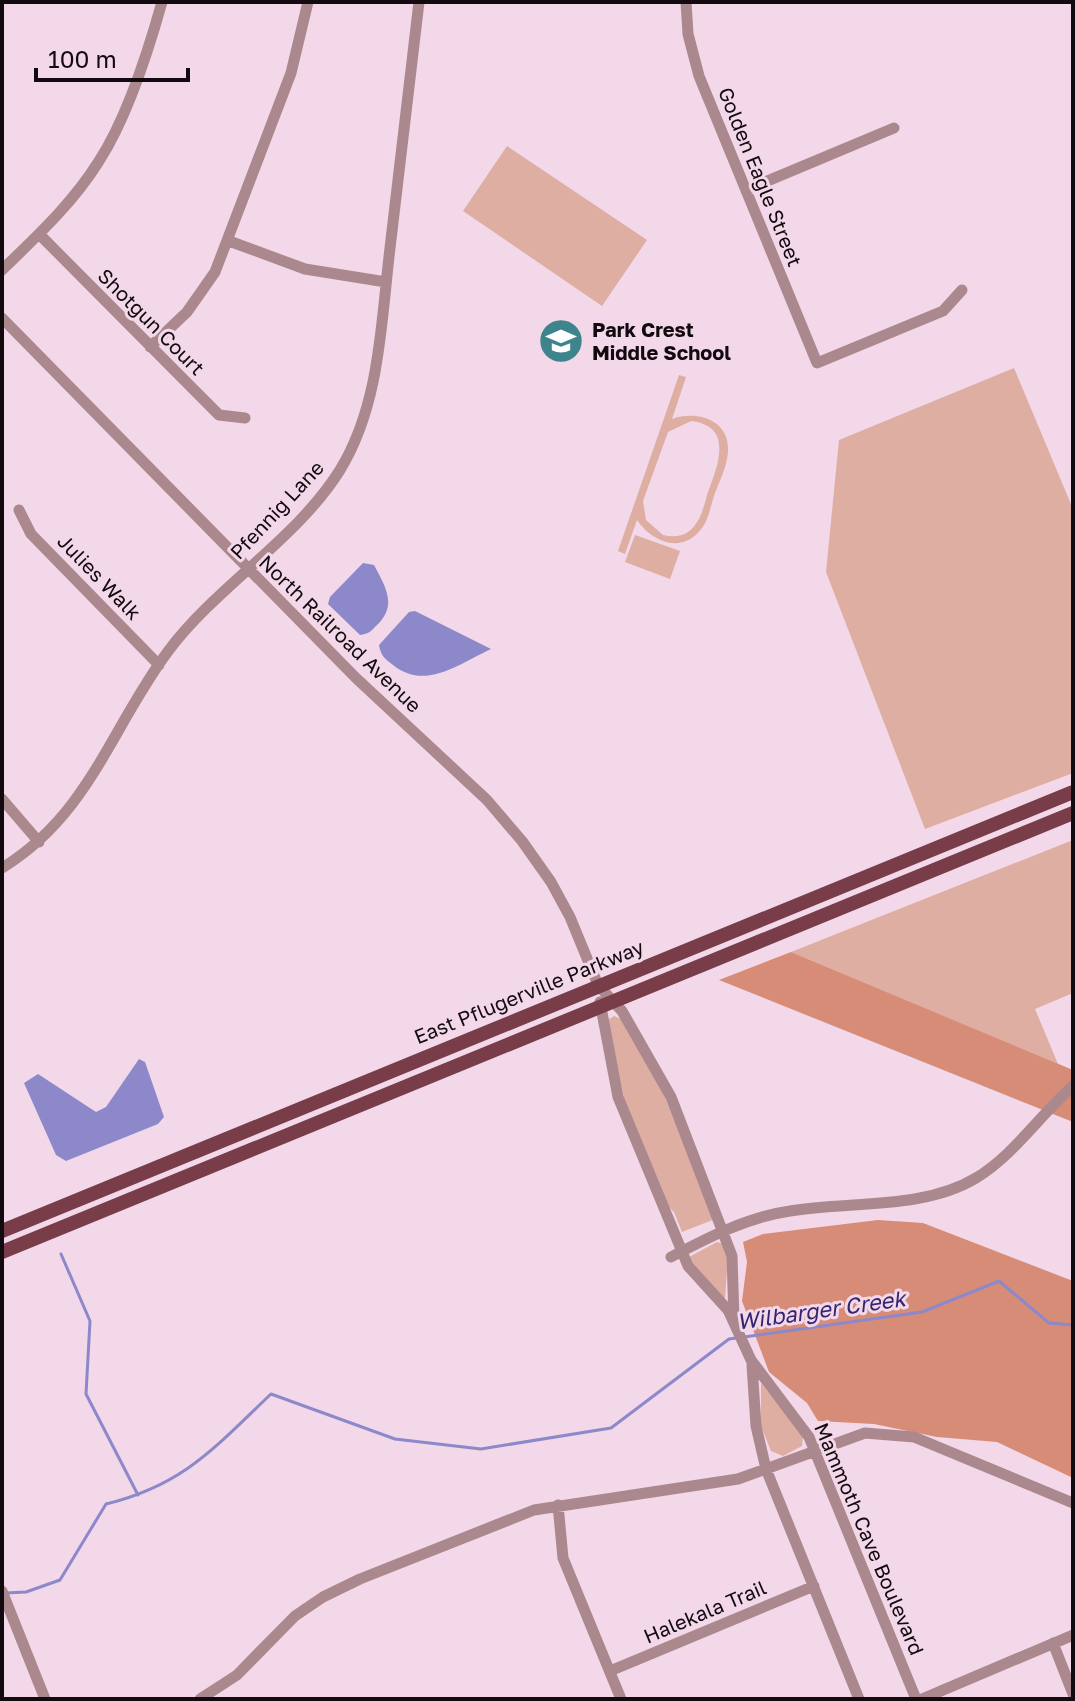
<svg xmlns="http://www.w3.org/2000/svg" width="1075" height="1701" viewBox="0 0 1075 1701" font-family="'Golos Text',sans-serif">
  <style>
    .green { fill: #deaea2; fill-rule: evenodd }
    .forest { fill: #d78c78 }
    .water { fill: #8c88c9 }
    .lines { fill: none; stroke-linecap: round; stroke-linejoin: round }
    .stream { stroke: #8c88c9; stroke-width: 3 }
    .minor { stroke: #ab888d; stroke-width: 11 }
    .major { stroke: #783d49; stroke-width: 14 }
    .labels { text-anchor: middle; stroke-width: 6; stroke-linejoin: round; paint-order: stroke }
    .street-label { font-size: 20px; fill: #130a10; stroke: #f2d8e8 }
    .poi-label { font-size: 20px; font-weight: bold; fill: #130a10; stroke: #f2d8e8; text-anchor: start }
    .water-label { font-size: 22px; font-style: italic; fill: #342572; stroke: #f2d8e8 }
  </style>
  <rect width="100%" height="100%" fill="#f2d8e8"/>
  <path class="green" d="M507,146l140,94 -45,66 -139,-95z
    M1014,368l59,141v264l-148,56 -99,-257 13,-132z
    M679,375l7,2 -14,42c24,-9 58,0 56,33 -1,14 -8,28 -13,41 -4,11 -6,26 -13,35 -20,27 -50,14 -65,-8l-12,34 -7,-3zM691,421c43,5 27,44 17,71 -4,13 -7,31 -20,40 -7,5 -16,5 -25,3l-17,-15 -3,-19 25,-69z
    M635,535l45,16 -10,28 -45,-17z
    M1073,840v153l-38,16 23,55 -267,-112z
    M614,1016l7,3 43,76 51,124 -33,13 -8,-20 -9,-9 -40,-100 -17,-83z
    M717,1242l6,2 5,13 -3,42 -25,-21 -11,-21z
    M761,1383l42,53 -1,10 -19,10 -12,-5 -10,-25z"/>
  <path class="forest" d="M791,952l282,118v52l-354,-142z
    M878,1220l45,3 150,58v197l-76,-36 -60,-5 -63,-13 -56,-3 -11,-18 -38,-31 -27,-71 5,-39 -4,-20 20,-8z"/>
  <path class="water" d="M363,563l11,2c11,21 24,40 3,60 -6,6 -8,9 -17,10l-32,-31 2,-7z
    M415,611l76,38c-32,15 -66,42 -98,16 -9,-7 -12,-9 -14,-20l30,-33z
    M139,1059l6,3 19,55 -6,7 -92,37 -10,-6 -32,-72 14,-9 58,38 10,-5z"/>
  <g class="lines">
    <path class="stream" d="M61,1254l29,67 -4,73 52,101
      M744,1337l178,-25 77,-31 50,42 24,2
      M6,1593l20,-1 34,-12 46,-76c78,-19 109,-57 165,-110l124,45 86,10 130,-21 118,-89 7,-1"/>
    <path class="minor" d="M686,2l2,32 11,42 118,287 126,-52 19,-21
      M746,190l148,-62
      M39,234l180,181 26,3
      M229,241l76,28 81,13
      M2,270c35,-34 71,-67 97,-109 28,-43 49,-109 63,-159
      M2,318l354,360 131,122 35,41 29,41 19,35 28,68 24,26 49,86 61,159 2,63
      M150,347l37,-35 28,-40 76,-199 17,-71
      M19,510l12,24 128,131
      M2,799l37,43
      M2,868c88,-54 109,-141 167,-218 49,-65 128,-111 171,-180 40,-65 41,-147 50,-222 9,-82 19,-164 29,-246
      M600,1002l18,95 70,169 40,44 23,50 58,77 107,262
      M671,1257c38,-20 77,-40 119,-46 59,-10 133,-1 186,-33 37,-22 64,-63 97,-92
      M752,1365l4,61 10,43 93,230
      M558,1505l5,53 58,141
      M2,1591l43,108
      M1053,1643l20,51
      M610,1671l204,-85
      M200,1699l37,-24 58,-59 28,-19 37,-18 174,-69 204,-31 127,-46 49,4 159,66
      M922,1699l151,-64"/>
    <path class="major" d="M2,1231l1071,-439
      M2,1252l1071,-439"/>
  </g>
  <defs>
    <g id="school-disc" transform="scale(2.3)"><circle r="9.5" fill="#3d848c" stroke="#f2d8e8"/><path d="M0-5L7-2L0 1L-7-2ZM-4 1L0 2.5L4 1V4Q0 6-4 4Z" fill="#fff"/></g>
  </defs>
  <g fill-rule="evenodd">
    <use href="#school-disc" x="561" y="341"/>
  </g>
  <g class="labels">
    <g class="street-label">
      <text transform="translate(760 177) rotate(68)" y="7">Golden Eagle Street</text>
      <text transform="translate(151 322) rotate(45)" y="7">Shotgun Court</text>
      <text transform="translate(277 510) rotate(-47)" y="7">Pfennig Lane</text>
      <text transform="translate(99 577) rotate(46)" y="7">Julies Walk</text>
      <text transform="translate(340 634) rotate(44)" y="7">North Railroad Avenue</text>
      <text transform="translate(529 992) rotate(-22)" y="7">East Pflugerville Parkway</text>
      <text transform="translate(869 1539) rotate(67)" y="7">Mammoth Cave Boulevard</text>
      <text transform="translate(705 1612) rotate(-23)" y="7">Halekala Trail</text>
    </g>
    <g class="poi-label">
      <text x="592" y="337">Park Crest<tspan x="592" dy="23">Middle School</tspan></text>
    </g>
    <g class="water-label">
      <text transform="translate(821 1310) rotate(-8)" y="8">Wilbarger Creek</text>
    </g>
  </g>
  <rect width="1075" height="1701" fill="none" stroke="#130a10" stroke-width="8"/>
  <path d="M36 68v12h152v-12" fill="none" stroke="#130a10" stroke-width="4"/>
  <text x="48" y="68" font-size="24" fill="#130a10" stroke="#f2d8e8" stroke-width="6" paint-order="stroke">100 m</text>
</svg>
